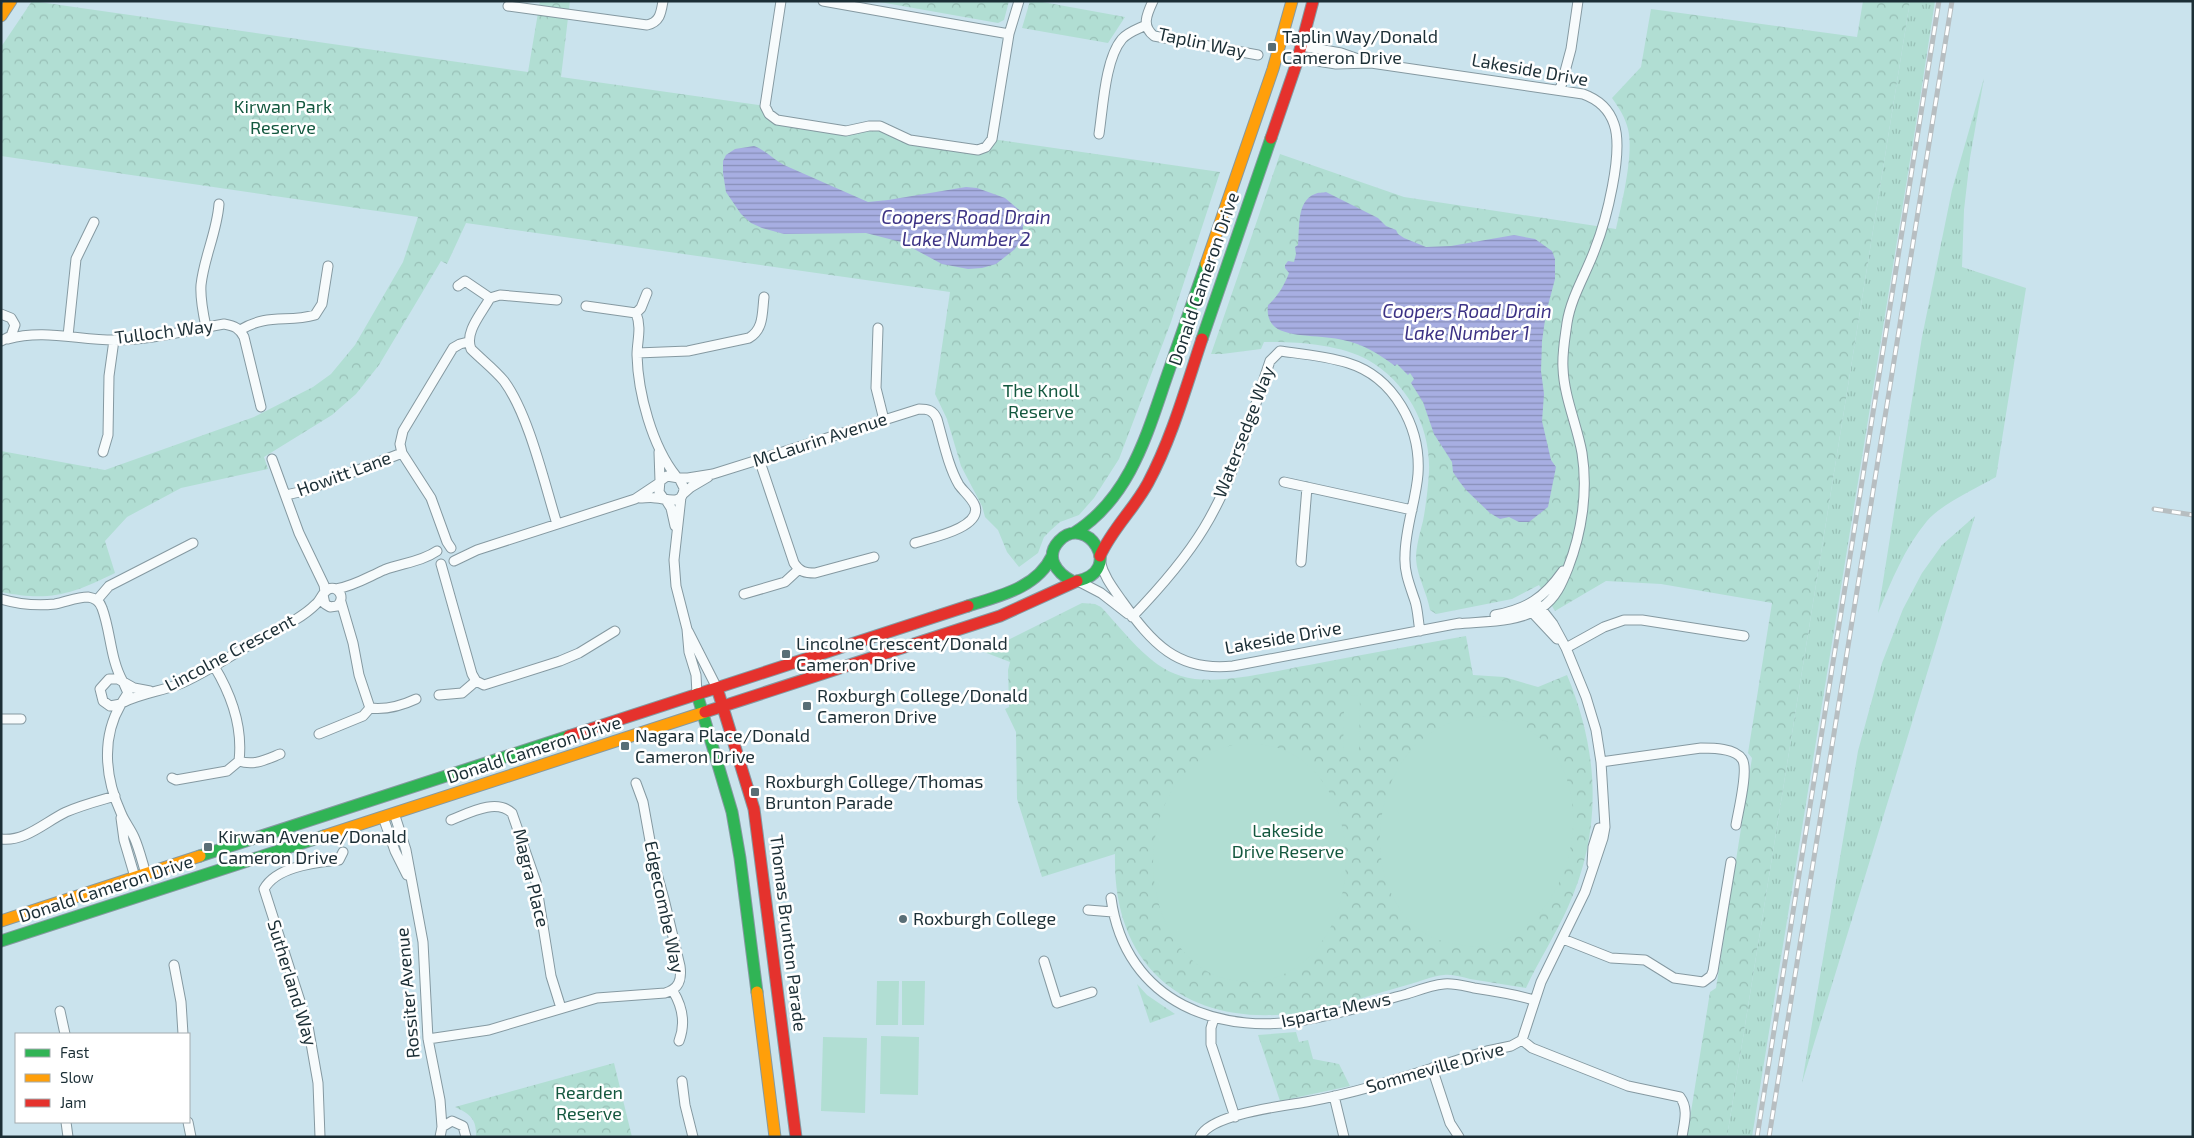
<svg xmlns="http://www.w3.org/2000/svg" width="2194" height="1138" viewBox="0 0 2194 1138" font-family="'Exo 2',sans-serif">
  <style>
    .grass { fill: url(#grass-tufts) }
    .park { fill: url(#park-crowns) }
    .garden { fill: #b1ded3 }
    .water { fill: url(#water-rules) }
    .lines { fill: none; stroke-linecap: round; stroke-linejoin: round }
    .street-casing { stroke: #8599a1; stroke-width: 11 }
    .fast-casing { stroke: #8599a1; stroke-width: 13 }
    .slow-casing { stroke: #8599a1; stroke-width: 13 }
    .jam-casing { stroke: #8599a1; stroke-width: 13 }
    .street { stroke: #f7fbfc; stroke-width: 9 }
    .fast { stroke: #30b455; stroke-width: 11 }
    .slow { stroke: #ff9f0a; stroke-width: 11 }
    .jam { stroke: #e5322d; stroke-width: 11 }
    .rail-casing { stroke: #b7bec1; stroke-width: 5 }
    .rail { stroke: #fff; stroke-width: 3; stroke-dasharray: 9; stroke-linecap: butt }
    .poi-dot { fill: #596e76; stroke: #fff; stroke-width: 2 }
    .labels { text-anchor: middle; stroke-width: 5; stroke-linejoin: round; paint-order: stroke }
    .poi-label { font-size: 18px; fill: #1c2f36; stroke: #fff; text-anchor: start }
    .street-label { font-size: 18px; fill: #1c2f36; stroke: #fff }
    .park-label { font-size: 18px; fill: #14583f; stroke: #fff }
    .water-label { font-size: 19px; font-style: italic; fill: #3d3385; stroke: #fff }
  </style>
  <defs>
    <pattern id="grass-tufts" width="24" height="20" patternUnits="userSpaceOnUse" patternTransform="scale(1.25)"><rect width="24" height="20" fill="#b1ded3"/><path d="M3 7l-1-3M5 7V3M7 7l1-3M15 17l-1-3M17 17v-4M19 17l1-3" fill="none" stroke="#98bfb6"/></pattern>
    <pattern id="park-crowns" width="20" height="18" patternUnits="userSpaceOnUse" patternTransform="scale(1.25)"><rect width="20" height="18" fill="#b1ded3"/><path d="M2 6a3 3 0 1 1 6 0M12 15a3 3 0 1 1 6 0" fill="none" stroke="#98bfb6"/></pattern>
    <pattern id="water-rules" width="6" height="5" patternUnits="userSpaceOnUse" patternTransform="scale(1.25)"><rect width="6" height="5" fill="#a7aee2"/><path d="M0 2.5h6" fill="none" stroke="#878eb8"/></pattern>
  </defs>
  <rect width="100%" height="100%" fill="#cae3ed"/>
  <path class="grass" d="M1910,1h25l-16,104 -167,1032h-25z
    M1984,78l-14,80 -6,52 -2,57 64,21 -30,189c-21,12 -53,26 -69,44 -22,26 -36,61 -49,92l44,-276 30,-147z
    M1975,516l-173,567 56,-332 24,-88 21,-54 19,-36 20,-28z"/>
  <path class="park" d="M32,1l496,71 12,-71h30l-9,76 204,29 4,8 77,17 23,-5 30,10 79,14 14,-11 228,33 -49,150 -52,137 -25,39 -15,17 -19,7 -9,8 -7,7 -6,16 -19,14 -12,-15 -9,-22 -13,-13 -3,-11 -21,-40 -14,-47 -12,-25 15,-102 -484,-69 -19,41 -6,-3 -62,104 -23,29 -24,21 -68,42 4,12 -87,19 -54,29 -22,24 10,32c-43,21 -65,29 -114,19v-141l104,19 149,-53 59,-30 18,-13 24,-29 48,-83 15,-45 -417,-61v-109z
    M874,1h135l-5,19 -6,3z
    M1030,1h7l88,16 -17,26 -86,-15z
    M1863,1h47l-183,1136h-40l23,-145 6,-4 36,-230 -4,-5 24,-150 -111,-19 -55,-3 -51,30 -16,-26 -27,14 -76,15 -6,-4c-3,-17 -13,-34 -14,-51 0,-13 4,-26 7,-38 3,-16 5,-33 6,-49 2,-45 -22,-90 -61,-112 -24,-14 -66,-18 -93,-18h-11l-3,7 -39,5h-11l69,-200 124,43 212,32c6,-26 18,-75 12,-100 -3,-12 -9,-21 -16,-31l29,-31 10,-58 206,28z
    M1082,603l13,1 6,3c23,24 47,59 80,69 35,11 92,-5 128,-11 52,-10 105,-20 157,-29l7,39 31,2 34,10 29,-12c32,77 36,154 1,232 -12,27 -29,53 -42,81 -19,-3 -37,-6 -56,-9 -8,-2 -18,-5 -26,-4 -12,1 -25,7 -37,10 -30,8 -60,19 -91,25 -116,23 -204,-31 -201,-156l-73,23 -25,-78 -1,-67 -11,-23 4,-2v-3l-1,-34 2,-8 -26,-10z
    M1137,984l10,11 28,19 -25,9z
    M1296,1032l3,10 9,-2 5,19 26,5 11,22 -70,15 -22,-66z
    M614,1063l18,74h-156c1,-18 -6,-23 -21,-30z"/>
  <path class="garden" d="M1339,695l21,1 -1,55h-16l1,-40h-5z
    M1486,716c16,4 32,7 46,16 74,51 42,194 -45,214 -12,2 -26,-1 -37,-3 -31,-6 -50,-27 -61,-55 -23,-56 -2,-138 56,-163 13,-6 27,-7 41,-9z
    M1237,744c18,0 35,0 51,8 84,41 75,201 -17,227 -9,3 -20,2 -30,2 -31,-1 -56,-22 -71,-49 -36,-66 -15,-171 67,-188z
    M877,981h22l-1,44h-22z
    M902,981h23l-1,44h-22z
    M881,1036l38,1 -1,58 -38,-1z
    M823,1037l44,1 -2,75 -44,-2z"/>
  <path class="water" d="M754,146c11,4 19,13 30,19l84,37 20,-2 78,-13 11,1 28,10 19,16 -2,24 -7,11 -19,15 -14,4 -14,1 -26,-5 -41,-22 -35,-9 -82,1 -22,-6 -11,-5 -10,-9 -15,-22 -3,-19v-12l3,-6 9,-6z
    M1326,192l52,26 8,8 10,4 2,4 6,4 22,9 25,-1 63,-11 21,4 17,12 3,8v20l-9,34 -4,28 -1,30 3,23 -2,27 9,39 5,7 -8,40 -19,15h-10l-10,-5 -9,2 -10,-6 -24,-23 -7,-9 -6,-9 -1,-10 -18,-28 -11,-32 -12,-19 3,-4 -4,-6 -2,2 -11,-11 -2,2c-16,-12 -32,-22 -52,-26 -17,-5 -55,-2 -68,-13 -7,-6 -8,-14 -7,-22 10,-9 16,-19 21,-32l-4,-5v-3l3,-4 6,1 2,-8 -1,-7 3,-2c2,-16 -2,-44 17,-51 3,-2 8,-1 11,-2z"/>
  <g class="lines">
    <g class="street-casing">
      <path id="street" d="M781,1l-16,105 4,8 8,6 69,11 23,-5h11l30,14 68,10 8,-3 6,-8 17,-105 10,-33
        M823,1l186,33
        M1153,1c-6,13 -12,25 1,35l104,19
        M508,6l139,19c13,-3 14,-12 16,-24
        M1301,46l40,7 23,8
        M1298,58l38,6 35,-1 212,31c14,5 26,15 31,30 10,28 -8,97 -19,125 -9,25 -24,48 -28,74 -2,15 -5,30 -4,45 1,29 14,57 19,85 6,38 0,79 -14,115 -6,15 -12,30 -27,40 -25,15 -57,13 -85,16
        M1560,90l11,-41 7,-48
        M1099,134c4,-26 6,-75 23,-95 6,-7 16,-10 24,-14
        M458,286l7,-5 25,17 10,-3 57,5
        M490,298c-8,15 -26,34 -19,51 11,11 23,20 33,32 25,34 40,101 53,143
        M586,306l50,7 5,-5 6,-15
        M636,313c6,15 1,28 1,42 1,38 15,91 39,121
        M1,314l10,4 4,7 -4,11 -10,5
        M206,327c-3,-14 -6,-28 -5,-42 3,-28 16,-53 18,-81
        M878,328l-2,60 8,32
        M240,330c28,-17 47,-7 75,-15l7,-11 6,-38
        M68,336l8,-77 18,-37
        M8,339c35,-10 70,1 106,1 37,0 74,-10 110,-16 11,2 15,4 20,13l17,70
        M637,353l51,-2 61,-13c15,-9 13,-25 15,-41
        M103,452l5,-17 1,-59 5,-36
        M659,452l1,29
        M272,459l27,74 25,52 1,7
        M759,459l35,104c6,9 11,10 21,10l59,-16
        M679,478h9l25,-4 206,-65c9,0 14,1 18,10 6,21 11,47 22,66 5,7 13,13 16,21 7,22 -45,32 -60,37
        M1284,482l128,28
        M286,495l18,-4 98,-38
        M682,495l9,-8 17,-10
        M681,497l-7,63 2,26 11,43 2,23 7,23 1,19
        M640,498c5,0 11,-1 16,0 12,1 27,8 28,-10l-5,-10 -12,-2 -7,5 -1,11 5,7
        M666,500l5,8 4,18
        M451,548l-4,-6 -16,-44 -29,-45 -2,-9 3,-13 50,-83 7,-4 8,-2
        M454,561l23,-11 158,-51 24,-16
        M1100,561c4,16 13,27 22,40 30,42 55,71 111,65l227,-43
        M1301,562l6,-75
        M441,564l31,110 4,7 8,4 76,-24 19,-8 36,-22
        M1078,581l23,12 27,21
        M336,589c18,-3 32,-12 48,-19 18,-7 37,-8 53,-19
        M744,594l41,-12 13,-12
        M1,599c17,5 36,7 54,5 11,-2 22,-7 33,-7 7,1 12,5 14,11 9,24 8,51 21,74
        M97,600l12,-14 84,-43
        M341,602l12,41 6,32 11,33
        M1528,608l29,31
        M1495,615c32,-6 49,-17 68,-44
        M1132,617c27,-28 52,-56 72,-89 31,-51 47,-111 66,-167l10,-10c22,3 46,5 68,12 46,14 73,64 70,111 -2,27 -13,54 -13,82 -1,16 5,30 10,45 3,9 3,20 5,30
        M688,631l29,57
        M1566,648l38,-21 20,-7h18l102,16
        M124,684l4,9 -7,11 -11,2 -7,-5 -3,-12 9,-10h9l16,9 16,3
        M439,695l23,-2 14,-12
        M124,702c18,-9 39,-11 58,-19 27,-12 53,-30 79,-45 19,-10 40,-19 55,-34 4,-3 5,-8 9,-12 9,-11 23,4 12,14l-7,1 -5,-3 -2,-9
        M121,704c-20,34 -16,74 0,109 3,8 9,15 13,24 5,11 8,24 12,37
        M1,719h20
        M319,734l44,-18 7,-8c16,2 31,-2 46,-9
        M239,761c15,5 26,-1 41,-7
        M1601,762l100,-14c12,0 34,0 41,11 7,10 -4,53 -6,66
        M172,778l4,2 51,-9 12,-10c4,-34 -8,-67 -25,-95
        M394,813l12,37 17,92 5,97 12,61 2,27
        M383,817l12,34 12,24
        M121,818l3,22 11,37
        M451,820c18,-7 45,-22 61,-7l24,69 15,94 10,32
        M1,839c24,3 44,-17 65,-27 16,-7 32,-11 49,-16
        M1592,864l1,-17 6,-19
        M1111,898c14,105 111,141 204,120 31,-6 62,-16 92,-24 12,-4 25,-9 37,-10 10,-1 20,2 30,4 20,3 40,6 60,12
        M1088,910l25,2
        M1563,939l48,19 34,2 29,18 29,4 8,-6 2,-5 18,-109
        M1044,961l13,42 35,-11
        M174,965l7,37 2,32
        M673,991c9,15 13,32 6,50
        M60,1011l5,23
        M1214,1018l-3,10v16l24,73
        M428,1039l61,-9 108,-32 68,-5c14,-4 17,-13 15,-27l-16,-67 -10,-36 -11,-61 -7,-19
        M1522,1040l10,8 96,38 52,11c9,12 4,26 2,40
        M1432,1068l18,55 9,14
        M682,1081l3,24 8,32
        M1334,1096l10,41
        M66,1122l2,15
        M188,1122l3,15
        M320,1137l-2,-54 -10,-57 -44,-137c13,-23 51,-26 75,-29l4,-8
        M440,1137l2,-10 10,-6 11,5 3,11
        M1200,1137c10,-23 83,-31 106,-35 62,-11 121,-33 181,-51l24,-5 11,-6 19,-58 44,-90 18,-54 2,-11 -4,-65 -5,-32 -10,-33 -20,-49 -13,-24 -18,-23"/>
    </g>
    <g class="fast-casing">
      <path id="fast" d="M1202,339l69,-201
        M1074,533c56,-35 73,-99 93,-157 13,-38 26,-75 39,-112
        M1072,581c-15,-8 -28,-24 -13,-40 27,-29 67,30 18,40
        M968,606c31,-10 69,-18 84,-50
        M697,694l35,118 8,46 17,134
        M200,856l369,-120
        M1,941l323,-105"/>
    </g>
    <g class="slow-casing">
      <path id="slow" d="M1,16l10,-15
        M1206,264l67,-195 19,-68
        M324,836l381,-124
        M1,921l199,-65
        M757,992l18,145"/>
    </g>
    <g class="jam-casing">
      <path id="jam" d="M1271,138l25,-73 17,-64
        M1100,556c12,-27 34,-47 48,-73 24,-45 38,-96 54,-144
        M717,688l37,121 42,328
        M705,712l295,-96 77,-35
        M569,736l399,-130"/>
    </g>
    <use href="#street" class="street"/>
    <use href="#fast" class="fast"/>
    <use href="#slow" class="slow"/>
    <use href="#jam" class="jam"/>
    <g class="rail-casing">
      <path id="rail" d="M2154,509l39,6
        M1757,1137l182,-1136
        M1769,1137l183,-1136"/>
    </g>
    <use href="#rail" class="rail"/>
  </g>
  <g class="poi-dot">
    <rect x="1267" y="42" width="10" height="10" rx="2.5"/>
    <rect x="781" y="649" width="10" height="10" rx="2.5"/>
    <rect x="802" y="701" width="10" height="10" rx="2.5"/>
    <rect x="620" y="741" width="10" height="10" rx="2.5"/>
    <rect x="750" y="787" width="10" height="10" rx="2.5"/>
    <rect x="203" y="842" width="10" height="10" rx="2.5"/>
    <circle cx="903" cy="919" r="5"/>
  </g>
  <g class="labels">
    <g class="poi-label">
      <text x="1282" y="43">Taplin Way/Donald<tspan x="1282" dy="21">Cameron Drive</tspan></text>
      <text x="796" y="650">Lincolne Crescent/Donald<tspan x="796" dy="21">Cameron Drive</tspan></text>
      <text x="817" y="702">Roxburgh College/Donald<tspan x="817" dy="21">Cameron Drive</tspan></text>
      <text x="635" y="742">Nagara Place/Donald<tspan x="635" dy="21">Cameron Drive</tspan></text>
      <text x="765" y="788">Roxburgh College/Thomas<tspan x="765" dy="21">Brunton Parade</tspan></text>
      <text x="218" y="843">Kirwan Avenue/Donald<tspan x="218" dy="21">Cameron Drive</tspan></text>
      <text x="913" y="925">Roxburgh College</text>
    </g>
    <g class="street-label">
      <text transform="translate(1202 43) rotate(12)" y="6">Taplin Way</text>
      <text transform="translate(1530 70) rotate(10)" y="6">Lakeside Drive</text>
      <text transform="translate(1204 279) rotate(-71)" y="6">Donald Cameron Drive</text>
      <text transform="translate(164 332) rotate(-7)" y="6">Tulloch Way</text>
      <text transform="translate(1244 432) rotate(-69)" y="6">Watersedge Way</text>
      <text transform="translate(820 440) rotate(-18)" y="6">McLaurin Avenue</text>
      <text transform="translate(344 474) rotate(-20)" y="6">Howitt Lane</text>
      <text transform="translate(1283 638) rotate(-10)" y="6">Lakeside Drive</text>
      <text transform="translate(230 653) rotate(-28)" y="6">Lincolne Crescent</text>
      <text transform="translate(534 750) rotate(-18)" y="6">Donald Cameron Drive</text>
      <text transform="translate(531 878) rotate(76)" y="6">Magra Place</text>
      <text transform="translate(106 889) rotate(-18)" y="6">Donald Cameron Drive</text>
      <text transform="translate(664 907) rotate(78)" y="6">Edgecombe Way</text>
      <text transform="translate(788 933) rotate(83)" y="6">Thomas Brunton Parade</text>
      <text transform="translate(292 983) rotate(73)" y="6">Sutherland Way</text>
      <text transform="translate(408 993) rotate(-95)" y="6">Rossiter Avenue</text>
      <text transform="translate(1336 1010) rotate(-12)" y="6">Isparta Mews</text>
      <text transform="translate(1435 1068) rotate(-16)" y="6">Sommeville Drive</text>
    </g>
    <g class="park-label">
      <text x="283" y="113">Kirwan Park<tspan x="283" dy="21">Reserve</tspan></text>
      <text x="1041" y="397">The Knoll<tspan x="1041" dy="21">Reserve</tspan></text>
      <text x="1288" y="837">Lakeside<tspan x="1288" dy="21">Drive Reserve</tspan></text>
      <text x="589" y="1099">Rearden<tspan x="589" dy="21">Reserve</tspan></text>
    </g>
    <g class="water-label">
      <text x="966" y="224">Coopers Road Drain<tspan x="966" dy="22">Lake Number 2</tspan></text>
      <text x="1467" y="318">Coopers Road Drain<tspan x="1467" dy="22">Lake Number 1</tspan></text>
    </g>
  </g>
  <rect width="2194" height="1138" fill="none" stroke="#1c2f36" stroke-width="5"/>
  <rect x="15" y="1033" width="175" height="90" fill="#ffffff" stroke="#a4acaf"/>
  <rect x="25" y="1049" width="25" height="8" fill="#30b455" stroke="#a4acaf"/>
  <text x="60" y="1058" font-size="15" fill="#1c2f36">Fast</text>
  <rect x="25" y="1074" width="25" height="8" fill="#ff9f0a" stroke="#a4acaf"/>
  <text x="60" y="1083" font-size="15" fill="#1c2f36">Slow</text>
  <rect x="25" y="1099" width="25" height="8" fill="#e5322d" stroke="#a4acaf"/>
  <text x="60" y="1108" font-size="15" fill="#1c2f36">Jam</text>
</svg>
